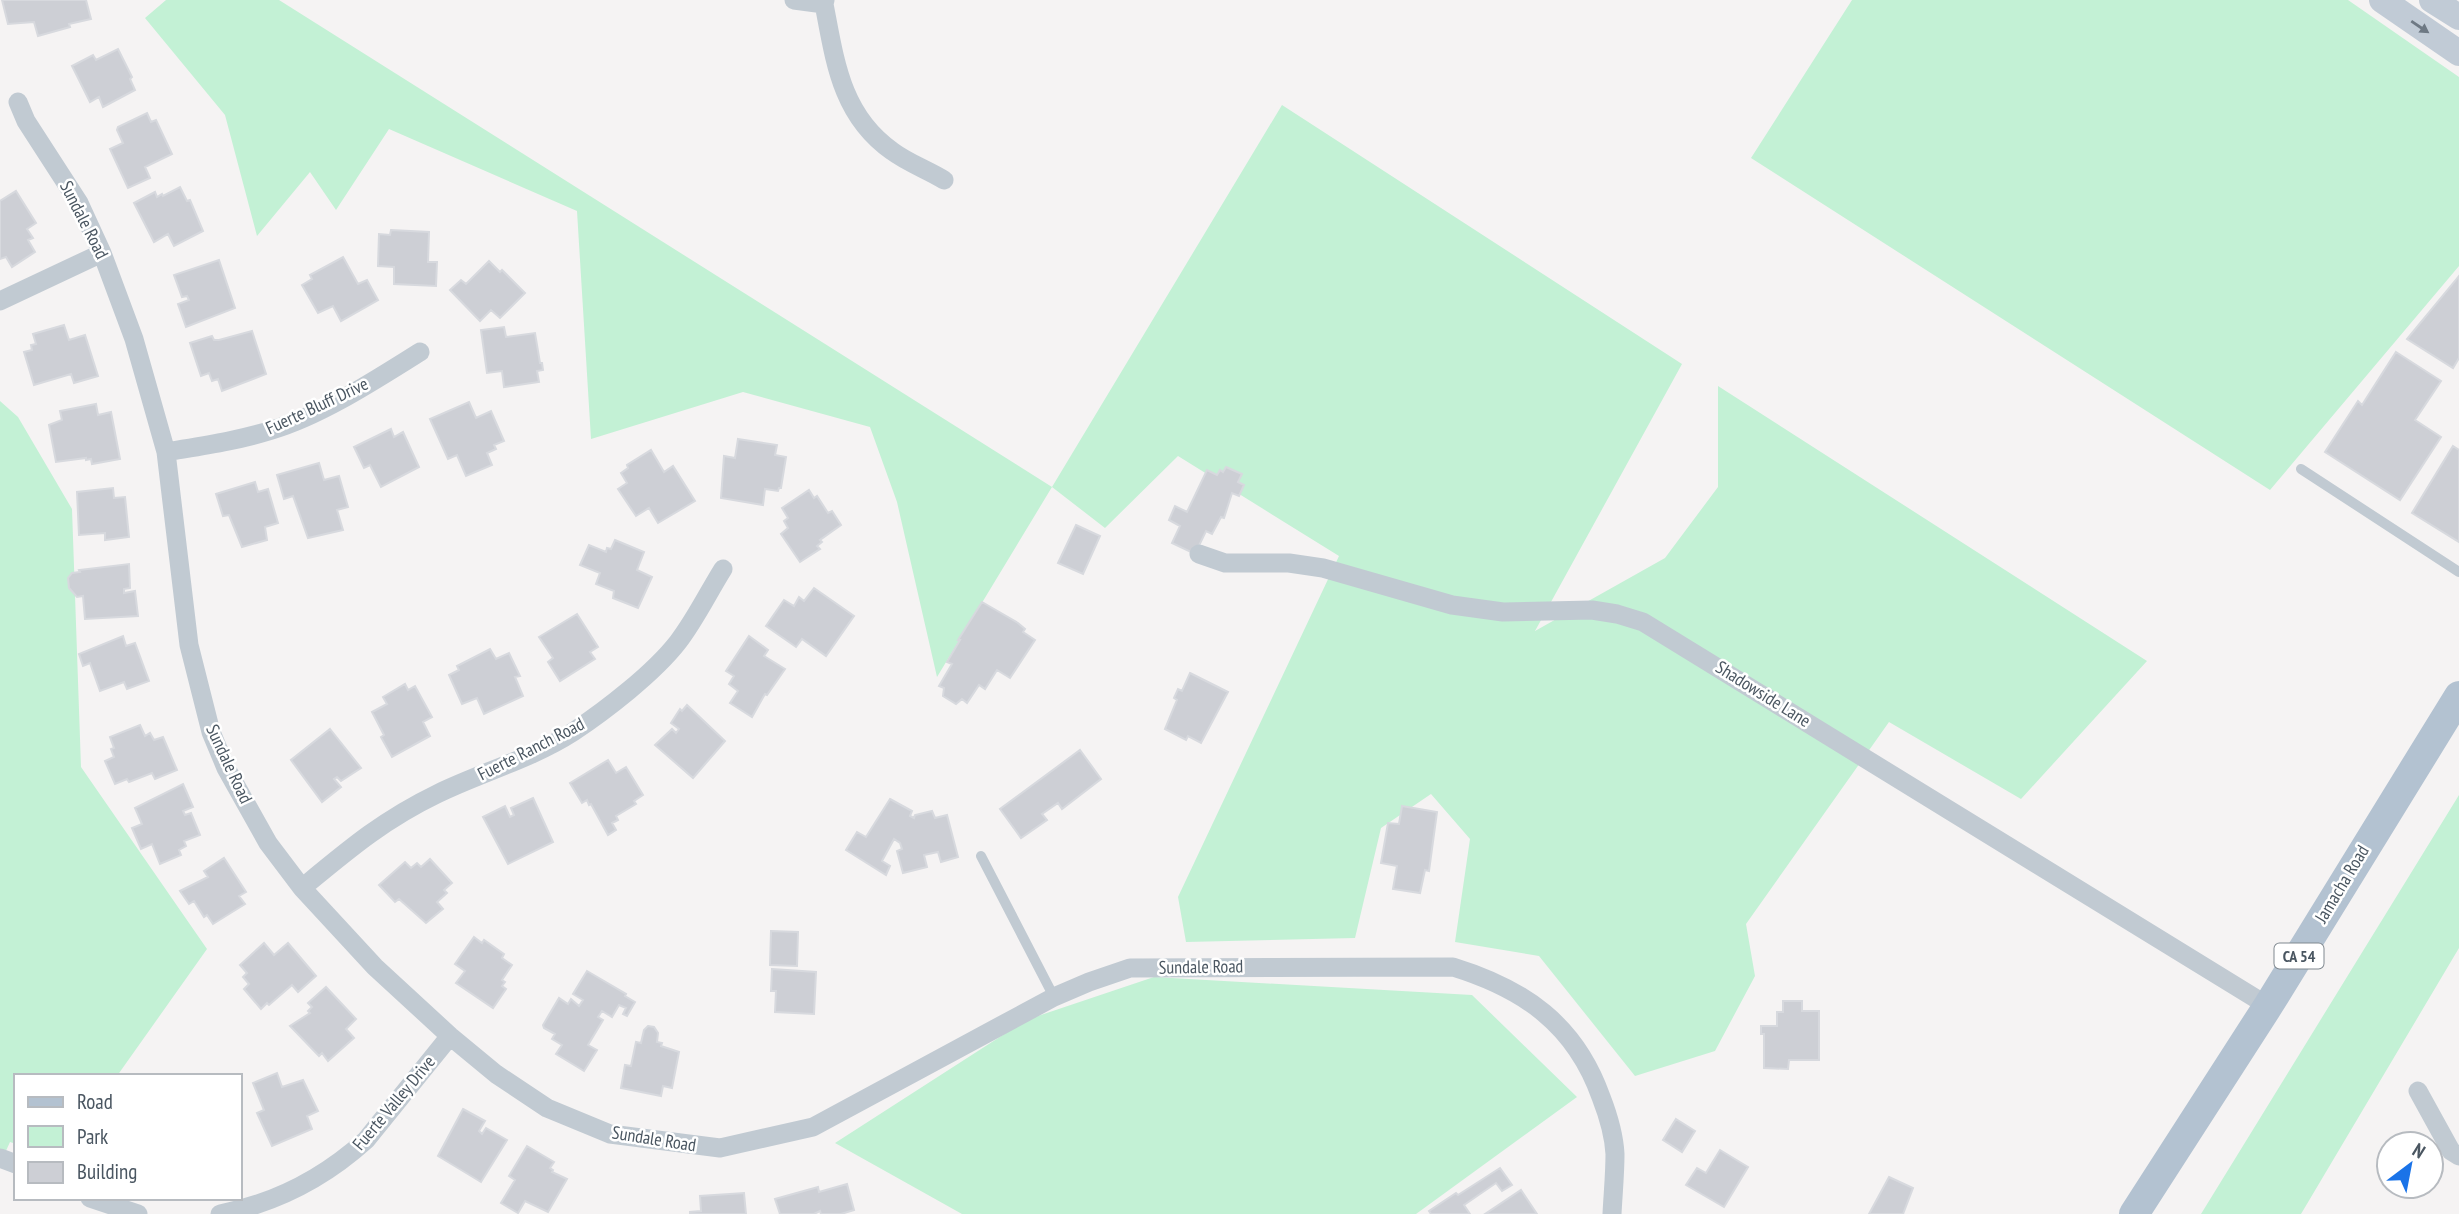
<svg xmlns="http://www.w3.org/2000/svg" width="2459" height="1214" viewBox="0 0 2459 1214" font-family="'PT Sans Narrow',sans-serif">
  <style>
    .green { fill: #c3f1d5 }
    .building { fill: #cdcfd5; stroke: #d7d9de; stroke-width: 2 }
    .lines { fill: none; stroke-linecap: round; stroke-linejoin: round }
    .service { stroke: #c1cad2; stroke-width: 10 }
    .minor { stroke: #c1cad2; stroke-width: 19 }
    .secondary { stroke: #c1cbd6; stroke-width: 26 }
    .primary { stroke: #b3c2d1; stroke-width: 30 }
    .oneway { fill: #6e7984 }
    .labels { text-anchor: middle; stroke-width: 5; stroke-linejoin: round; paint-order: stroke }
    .shield { fill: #fff; stroke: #808990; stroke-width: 2 }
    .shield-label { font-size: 16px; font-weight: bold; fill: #4a5661 }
    .street-label { font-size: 18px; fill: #4a5661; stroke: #fff }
  </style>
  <rect width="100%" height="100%" fill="#f5f3f3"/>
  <path class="green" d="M166,0h113l773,487 230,-382 400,259 -147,267 130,-73 53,-71v-101l429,275 -126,138 -132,-77 -143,202 9,52 -40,75 -80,25 -96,-120 -84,-14 15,-103 -39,-45 -50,34 -26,110 -169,4 -8,-45 161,-341 -161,-100 -73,72 -53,-41 -115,190 -40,-175 -27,-75 -127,-35 -152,47 -14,-228 -188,-82 -53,81 -26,-38 -53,64 -32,-121 -80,-97z
    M1852,0h496l111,77v189l-189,224 -519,-332z
    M0,401l18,16 54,92 9,258 126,182 -90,127h-101v68l-6,-2 -10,22z
    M2459,795v153l-158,266h-100z
    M1154,977l318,18 105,102 -161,117h-454l-127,-71 191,-123z"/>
  <path class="building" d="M2,0h84l5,19 -22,5 1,3 -32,9 -4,-14 -26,2z
    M118,49l14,28 -2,2 5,11 -32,17 -4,-10 -9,5 -18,-36 21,-11 3,5z
    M147,113l4,9 5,-2 16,34 -27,13 5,11 -22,10 -18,-39 13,-6 -6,-13 1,-3z
    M180,187l7,14 3,-1 13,31 -29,15 -6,-12 -14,8 -20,-39 21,-11 2,5 5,-3 1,2z
    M16,191l20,32 -9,6 6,9 -5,2 7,12 -23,15 -6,-10 -6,2v-58z
    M391,230l38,2 -1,30h9l-1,24 -42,-2v-17l-16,-1 1,-32 11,1z
    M343,257l15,27 9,-4 11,20 -37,21 -8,-15 -15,7 -16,-28 10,-6 -2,-4z
    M219,260l16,48 -49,19 -8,-23 11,-4 -2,-4 -5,1 -8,-22z
    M489,261l11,11 2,-2 23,23 -25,25 -9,-8 -11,11 -30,-31 11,-10 5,4z
    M2459,276v82l-6,10 -46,-29z
    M64,325l5,15 16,-5 13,41 -24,7 -3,-9 -37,11 -10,-33 8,-2 -1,-5 5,-1 -3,-10z
    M504,327l2,10 29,-4 5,30h2l1,7 -6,1 2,11 -35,5 -2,-16 -15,2 -6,-43z
    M252,331l14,43 -44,17 -4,-12 -6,2 -3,-8 -8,3 -11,-33 22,-7 2,4h5z
    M2396,352l45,29 -26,39 26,17 -41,63 -75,-48 33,-51 4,4z
    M469,402l7,16 15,-7 13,30 -10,4 2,4 -9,4 5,12 -26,11 -9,-21 -9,4 -18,-40z
    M96,404l2,11 13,-3 9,47 -28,5 -1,-5 -5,1v-2l-30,4 -7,-37 13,-5 -2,-9z
    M391,429l3,8 9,-5 16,35 -38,20 -11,-22 -6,3 -10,-21z
    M738,439l39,6 -2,10 11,2 -5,31h-2l-1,3 -13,-2 -2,16 -42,-7 3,-42 11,2z
    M2453,446l6,4v92l-47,-29z
    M651,450l13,22 9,-6 22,35 -37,22 -9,-15 -13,8 -18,-27 9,-6 -6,-10 7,-5 -1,-3z
    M319,463l5,17 15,-4 9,31 -11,3 6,20 -35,8 -15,-42 -9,3 -7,-24z
    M1226,467l16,7 -4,8 6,3 -5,11 -7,-3 -8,25 -3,-1 -9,17 -6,-3 -11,23 -23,-11 8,-17 -11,-6 6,-14 12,6 20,-42 10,5 3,-5 3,2z
    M255,482l3,10 10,-3 10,34 -13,4 2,13 -25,7 -13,-32 -6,1 -7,-22z
    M113,488l1,10 11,-1 4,40 -24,3v-7l-26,2 -2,-43z
    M809,490l5,8 3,-2 11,17 4,-2 9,14 -21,15 2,2 -5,4 3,3 -20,13 -19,-28 7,-6 -4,-7 4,-3 -6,-10z
    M1076,525l24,11 -17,38 -25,-11z
    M615,540l29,12 -7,18 15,7 -14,31 -25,-10 1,-7 -18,-7 4,-11 -20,-8 9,-20 17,7 1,-4 4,1z
    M129,564l1,24 -6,1v4l11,-2 3,25 -53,3 -2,-23 -6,1 -8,-9 -1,-10 4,-5 8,-1 -1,-2z
    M814,588l40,28 -28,40 -24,-17 -6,8 -30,-21 18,-26 10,6 5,-9 5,4z
    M982,602l36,21 7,6 -2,3 12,8 -25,38 -13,-8 -12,19 -6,-4 -12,18 -5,-4 -6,5 -13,-8 1,-8 -5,-2 13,-22 -5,-2 13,-22h-2z
    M577,614l21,33 -8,5 5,7 -35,22 -12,-19 5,-4 -14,-21z
    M123,636l3,10 9,-3 14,38 -22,8 -3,-7 -24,9 -10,-28 -7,3 -4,-12z
    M749,636l19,14 -4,6 21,13 -18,26 -2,-1 -13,23 -22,-14 8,-12 -9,-7 5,-8 -8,-5z
    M490,649l6,10 13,-6 11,23 -5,1 8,19 -39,18 -7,-16 -15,6 -13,-29 10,-5 -2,-4z
    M1190,673l38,19 -27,51 -13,-7 -2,4 -21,-11 12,-29 -3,-2 4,-9 4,2z
    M405,684l3,6 7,-4 17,31 -9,5 7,14 -38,21 -11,-20 3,-2 -12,-23 15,-8 -4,-7z
    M687,705l38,36 -32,37 -38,-33 17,-16 4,4 3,-4 -8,-6 9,-14 2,2z
    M140,725l5,11 5,-3 4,7 9,-3 14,33 -22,9 -3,-6 -23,9 -2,-3 -12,5 -10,-23 9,-4 -3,-8 3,-1 -4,-11z
    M330,729l31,39 -20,13 -4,-4 -3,2 7,8 -19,15 -31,-42z
    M1080,750l21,29 -39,30 -4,-6 -16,11 5,6 -26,18 -21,-29z
    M608,760l8,13 10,-6 17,28 -9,6 2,3 -20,12 2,4 -6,3 4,7 -8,5 -17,-31 -2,1 -2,-5 -5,3 -12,-20z
    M183,784l10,23 -10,4 2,4 6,-2 9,22 -16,6 2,5 -7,4 2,5 -21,9 -8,-20 -11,5 -9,-21 10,-4 -7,-16z
    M533,798l20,44 -45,22 -25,-47 22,-11 5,11 4,-2 -3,-7z
    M890,799l22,12 -2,5 4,2 1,-3 17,-4 3,7 12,-3 11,42 -17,5 -3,-10 -14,3 3,12 -24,6 -6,-22 5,-2 -2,-6 -6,-4 -12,22 8,5 -4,9 -40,-25 11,-18 9,5z
    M1402,806l35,6 -8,59 -4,-1 -5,23 -27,-4 4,-23 -16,-3 7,-40 11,1z
    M224,858l22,34 -7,4 6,8 -32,20 -6,-9 -3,2 -10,-16 -5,3 -9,-13 28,-14 -4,-6z
    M430,859l22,24 -8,7 3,3 -10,9 6,7 -17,14 -27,-24 -4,3 -16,-17 26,-23 6,6 6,-5 4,4z
    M771,931l27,1 -1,34 -27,-1z
    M474,937l8,6 2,-3 20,14 -2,4 10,7 -10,15 3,2 -3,4 4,3 -13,19 -37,-25 9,-12 -10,-7z
    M264,943l10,12 14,-12 28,33 -18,16 -6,-7 -23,20 -2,-2 -6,6 -17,-20 5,-5 -6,-7 4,-4 -7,-8z
    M772,969l44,3 -2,42 -39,-2 1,-21h-5z
    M587,971l39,23 -1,2 10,6 -8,14 -4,-2 3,-6 -7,-3 -7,12 -10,-6 -4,6 5,3 -15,25 9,5 -13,21 -28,-17 6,-9 -10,-6 3,-5 -11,-6 -1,-3 16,-27 9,6 3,-5 8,7 4,-6 -10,-6z
    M326,987l30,32 -10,10 8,9 -26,23 -6,-8 -3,3 -29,-30 20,-13 -2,-2 4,-4 -4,-4z
    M1783,1001h19v10h17v49h-30l-1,9 -24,-1v-34h-3v-8h16v-14h6z
    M648,1026l6,1 4,6 -1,9 5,1 -1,3 18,6 -7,36 -9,-2 -2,10 -40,-8 4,-23 6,1 5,-24 5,1 3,-13z
    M277,1073l5,14 21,-7 15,31 -11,5 5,13 -40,17 -15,-33 7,-3 -11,-27z
    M463,1109l22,12 -6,10 3,3 4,-6 21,12 -26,42 -43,-26z
    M1676,1119l19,12 -13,21 -19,-12z
    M527,1146l27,16 -4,6 3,2 -1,2 15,7 -19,33 -23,-11 -7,12 -17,-10 14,-23 -6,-4z
    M1720,1150l28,17 -24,40 -38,-22 11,-17 9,5z
    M1500,1168l12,17 -10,6 -6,-8 -32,22 6,9h-39l-2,-3 27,-18 2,2z
    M1889,1177l24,11 -10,26h-34z
    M847,1184l7,26 -13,4h-20l-1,-3 -6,3h-34l-5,-15 43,-12 1,5z
    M1521,1190l16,24h-52z
    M744,1193l2,21h-56v-2l11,-1 -1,-15z"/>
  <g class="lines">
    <path class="service" d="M2301,469l158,103
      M981,856l73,141"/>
    <path class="minor" d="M794,0l30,4
      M825,0l-1,4c11,57 17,111 68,147 16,12 36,19 52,29
      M18,102l8,19 53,82 23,50 32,86 32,113 23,193 22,87 15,36 42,75 34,45 73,79 75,69 46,38 51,34 63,26 110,14 93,-21 241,-130 35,-15 41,-14 323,-1c71,22 122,57 148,130 7,18 13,38 14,57 0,20 -2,40 -3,60
      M0,301l102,-48
      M166,452c35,-6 71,-11 106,-22 50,-15 103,-50 148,-78
      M1199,554l26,9h64l34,5 129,37 51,7 89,-2 25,4 26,8 625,384
      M302,888c46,-38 81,-68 135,-94 45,-22 94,-35 136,-62 33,-22 81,-59 105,-90 17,-22 30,-49 45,-73
      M2418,1091l33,60 8,5
      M0,1158l16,6
      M90,1198l48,16
      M220,1214c56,-11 104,-36 146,-74l84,-104"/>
    <path class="secondary" d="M2382,0l77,53
      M2432,0l27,17"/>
    <path class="primary" d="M2134,1214l134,-208 191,-310"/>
  </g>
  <defs><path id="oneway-solid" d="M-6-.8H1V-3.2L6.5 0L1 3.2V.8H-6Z" transform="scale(1.75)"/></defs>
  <use class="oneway" href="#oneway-solid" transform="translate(2420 27) rotate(34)"/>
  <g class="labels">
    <rect class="shield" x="2274.5" y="943.5" width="49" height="25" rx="5"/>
    <g class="shield-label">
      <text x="2299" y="962">CA 54</text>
    </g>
    <g class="street-label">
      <text transform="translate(84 220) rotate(63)" y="6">Sundale Road</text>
      <text transform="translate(317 406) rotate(-25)" y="6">Fuerte Bluff Drive</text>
      <text transform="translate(1763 694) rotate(32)" y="6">Shadowside Lane</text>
      <text transform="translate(531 749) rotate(-27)" y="6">Fuerte Ranch Road</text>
      <text transform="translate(229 764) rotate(65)" y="6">Sundale Road</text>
      <text transform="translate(2342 884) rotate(-59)" y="6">Jamacha Road</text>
      <text transform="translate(1201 967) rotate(-1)" y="6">Sundale Road</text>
      <text transform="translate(394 1103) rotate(-50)" y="6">Fuerte Valley Drive</text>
      <text transform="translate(654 1139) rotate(9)" y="6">Sundale Road</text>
    </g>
  </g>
  <rect x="14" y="1074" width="228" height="126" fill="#ffffff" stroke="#b7bbc0" stroke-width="2"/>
  <rect x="28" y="1097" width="35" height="10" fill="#b3c2d1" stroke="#b7bbc0" stroke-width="2"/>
  <text x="77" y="1109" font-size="21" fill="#4a5661">Road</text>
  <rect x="28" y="1126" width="35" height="21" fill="#c3f1d5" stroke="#b7bbc0" stroke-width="2"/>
  <text x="77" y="1144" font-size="21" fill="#4a5661">Park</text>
  <rect x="28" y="1162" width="35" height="21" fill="#cdcfd5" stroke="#b7bbc0" stroke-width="2"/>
  <text x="77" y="1179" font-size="21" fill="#4a5661">Building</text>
  <g transform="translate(2410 1165) rotate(32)"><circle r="33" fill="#ffffff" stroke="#b7bbc0" stroke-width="2"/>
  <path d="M0-5L12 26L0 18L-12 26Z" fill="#1a73e8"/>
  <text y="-10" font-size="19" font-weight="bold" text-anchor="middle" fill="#4a5661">N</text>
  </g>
</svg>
